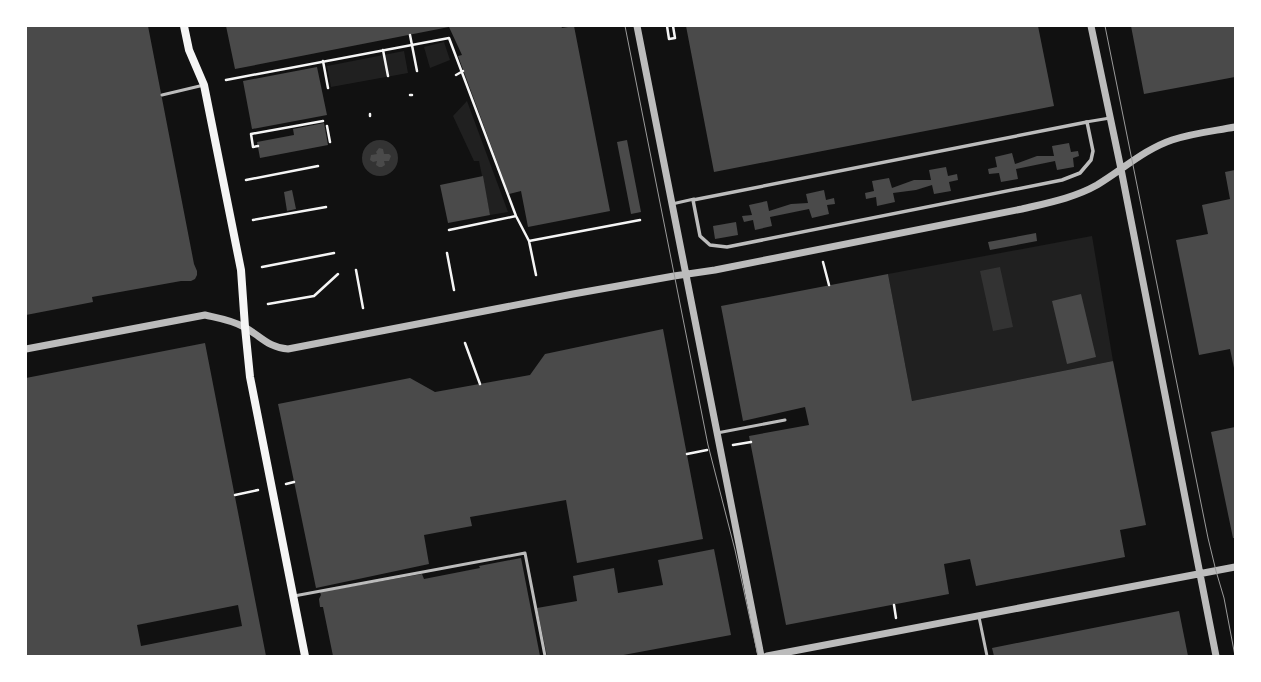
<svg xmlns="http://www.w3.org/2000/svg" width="1261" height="682" viewBox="0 0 1261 682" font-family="'PT Sans',sans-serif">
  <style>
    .green { fill: #202020 }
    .water { fill: #333 }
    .building { fill: #4a4a4a; fill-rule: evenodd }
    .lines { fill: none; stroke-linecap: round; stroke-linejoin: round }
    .path { stroke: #f5f5f5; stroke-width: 2.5 }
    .service { stroke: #bcbcbc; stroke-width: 3 }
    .pedestrian { stroke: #bcbcbc; stroke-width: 3.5 }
    .tertiary { stroke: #bcbcbc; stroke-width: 7 }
    .secondary { stroke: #f5f5f5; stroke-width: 8 }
    .tram { stroke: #9a9a9a; stroke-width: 1 }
  </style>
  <rect width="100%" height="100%" fill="#111"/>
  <path class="green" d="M444,42l6,18 -20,8 -6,-21z
    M404,51l4,22 -77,14 -4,-21z
    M467,101l41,111 -18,3 -11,-54h-5l-21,-45z
    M1092,236l21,125 -201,40 -24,-127z"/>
  <path class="water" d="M362 158a18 18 0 1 1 36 0a18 18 0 1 1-36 0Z
    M1000,267l13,60 -20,4 -13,-60z"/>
  <path class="building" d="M26,26h122l46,238 3,7v4l-2,4 -4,2h-10l-89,16 1,5 -67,13z
    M226,26h335l1,2 12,-2 36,185 -82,16 -7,-36 -12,3 -51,-138 4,-1 -13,-28 -214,42z
    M686,26h352l16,80 -340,66z
    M1131,26h104v51l-91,17z
    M317,67l10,48 -75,14 -9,-48z
    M324,123l4,22 -68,13 -3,-16 37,-7 -1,-6z
    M627,140l14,72 -10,2 -14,-72z
    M1069,143l2,9 7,-1 1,5 -6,2 1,9 -17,3 -2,-9 -39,8 2,10 -17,3 -2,-9 -10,1 -1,-5 9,-2 -2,-10 17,-4 3,11 22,-8h17l-2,-10z
    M379,148l4,1 1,5h5l2,2 -2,5h-5l1,4 -3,2h-3l-3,-2 1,-4 -4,1 -3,-2 1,-5 6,-1 -1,-2z
    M946,167l2,9 9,-2 1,6 -9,2 2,9 -17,3 -2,-9 -16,5 -23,3 2,9 -18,4 -1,-9 -10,2 -1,-6 9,-2 -2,-10 17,-3 3,10 22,-8h17l-2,-10z
    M1235,170v198h-1l-4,-19 -31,6 -23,-115 32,-6 -6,-29 28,-6 -5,-27z
    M483,176l7,39 -42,8 -8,-38z
    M292,190l4,19 -9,2 -3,-19z
    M824,190l2,10 8,-2 1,6 -8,1 2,9 -17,4 -3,-9 -39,8 2,9 -17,4 -2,-10 -9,2 -2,-6 10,-1 -3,-10 18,-4 2,10 22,-7 17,-1 -2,-9z
    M736,222l2,13 -23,4 -2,-13z
    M1036,233l1,8 -47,9 -2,-8z
    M888,274l24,127 201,-40 33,164 -26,5 5,27 -149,29 -6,-27 -26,5 5,30 -163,31 -37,-189 60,-11 -4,-18 -62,14 -22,-115z
    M1081,294l15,63 -29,7 -15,-63z
    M663,329l40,210 -126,24 -11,-63 -96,17 2,9 -48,9 5,29 -113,24 -38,-184 132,-26 25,14 95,-17 15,-21z
    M205,343l61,313h-240v-278zM238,605l4,21 -101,20 -4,-21z
    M1235,427v111h-2l-22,-106z
    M714,549l17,86 -113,21h-71l-10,-48 40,-7 -4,-25 41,-8 4,25 45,-8 -5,-25z
    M521,558l19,98h-207l-10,-49h-3l-1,-8 2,-4 -1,-3 102,-18 2,5 56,-11 -1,-2z
    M1179,611l9,45h-194l-2,-8z"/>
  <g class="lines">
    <path class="path" d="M667,26l2,13 6,-1 -2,-12
      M410,35l7,36
      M383,50l5,26
      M323,61l5,27
      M456,75l7,-4
      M226,80l223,-42 67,178 13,25 111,-21
      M410,95h2
      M370,114v2
      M327,126l3,16
      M258,146l-5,1 -2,-13 72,-13
      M246,180l72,-14
      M253,220l73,-13
      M449,230l67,-14
      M529,241l7,34
      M447,253l7,37
      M823,262l6,23
      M262,267l72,-14
      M356,270l7,38
      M268,304l46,-8 24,-22
      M465,343l15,41
      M733,445l18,-3
      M687,454l20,-4
      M286,484l8,-2
      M235,495l23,-5
      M894,605l2,13"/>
    <path class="service" d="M162,95l42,-10
      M1086,122l24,-4
      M672,204l22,-5
      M717,433l68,-13
      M294,596l231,-43 20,103
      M979,617l8,39"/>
    <path class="pedestrian" d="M1087,122l6,29 -2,9 -11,13 -18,7 -335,67 -17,-2 -10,-9 -7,-36z"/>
    <path class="tertiary" d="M637,26l124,630
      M1091,26l30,143 95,487
      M26,349l179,-34c13,3 27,5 39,12 16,8 24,21 44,22l285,-55 101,-18 41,-6 307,-61c25,-6 52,-11 75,-24 25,-15 48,-36 75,-45 21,-7 42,-9 63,-13
      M767,656l468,-89"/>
    <path class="secondary" d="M184,26l5,24 15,35 37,185 4,57 5,50 55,279"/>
    <path class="tram" d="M625,26l83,419 27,105 23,106
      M1105,26l103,512 8,33 8,27 11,58"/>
  </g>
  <rect width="1261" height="682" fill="none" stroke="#ffffff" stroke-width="54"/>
</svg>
